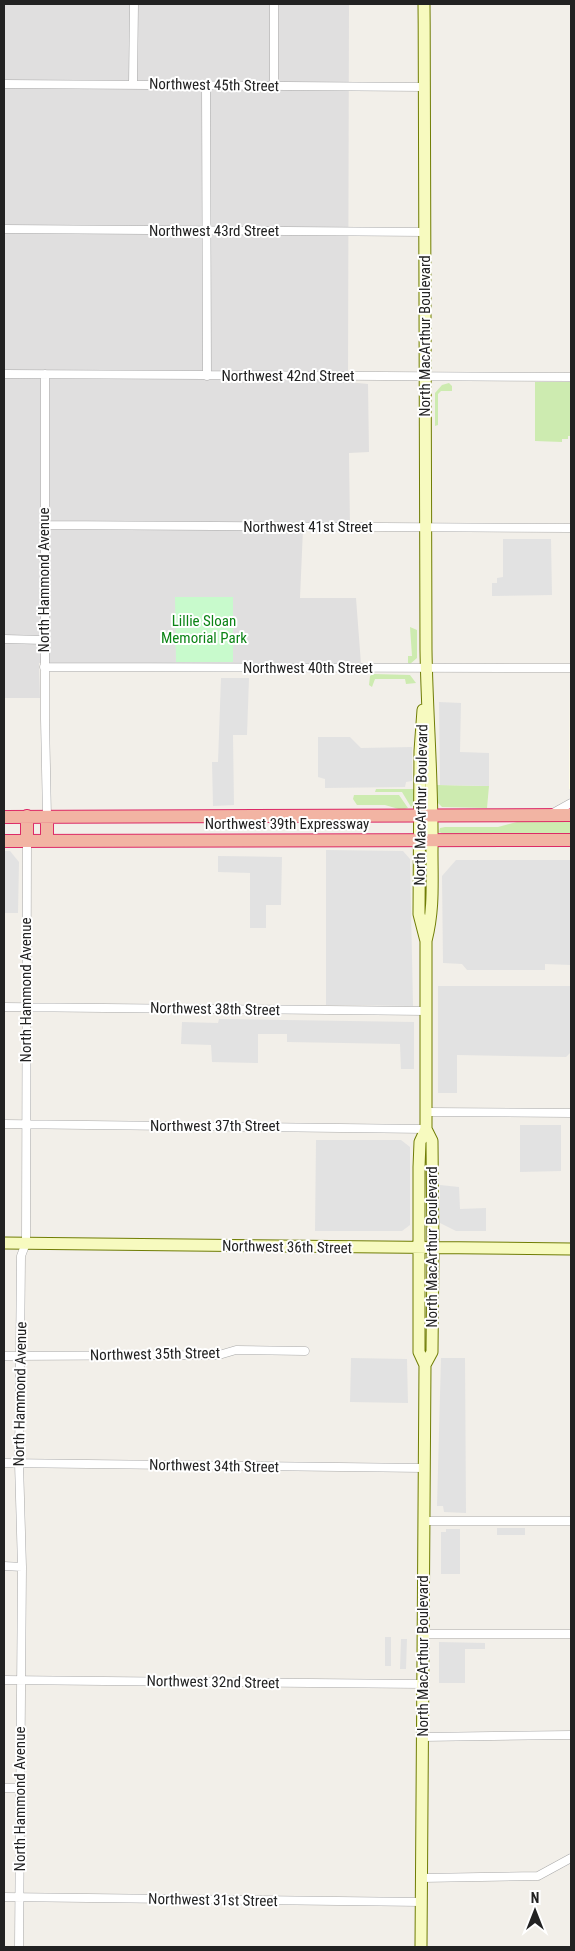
<svg xmlns="http://www.w3.org/2000/svg" width="575" height="1951" viewBox="0 0 575 1951" font-family="'Roboto Condensed',sans-serif">
  <style>
    .residential { fill: #e0dfdf }
    .education { fill: #ffffe5 }
    .grass { fill: #cdebb0 }
    .park { fill: #c8facc }
    .parking { fill: #e2e2e2 }
    .lines { fill: none; stroke-linecap: round; stroke-linejoin: round }
    .minor-casing { stroke: #a9a9a9; stroke-width: 9 }
    .secondary-casing { stroke: #707d05; stroke-width: 13 }
    .trunk-casing { stroke: #dc2a67; stroke-width: 14 }
    .minor { stroke: #fff; stroke-width: 8 }
    .secondary { stroke: #f7fabf; stroke-width: 11 }
    .trunk { stroke: #f2b4a3; stroke-width: 12 }
    .labels { text-anchor: middle; stroke-width: 4; stroke-linejoin: round; paint-order: stroke }
    .street-label { font-size: 15px; fill: #222; stroke: #fff }
    .park-label { font-size: 15px; fill: #0c8416; stroke: #fff }
  </style>
  <rect width="100%" height="100%" fill="#f2efe9"/>
  <path class="residential" d="M4,4h345l-1,378 20,2 1,68 -20,1 1,75 -47,1 -3,69h56l5,66 -322,-1 1,35h-36z"/>
  <path class="education" d="M570,685l1,104h-2z"/>
  <path class="grass" d="M535,382h36v54h-3v3h-6v3l-27,-1z
    M449,383l3,3v5h-11l-3,3v31l-3,1v-33l7,-8z
    M410,627l7,3v28l-7,6 -2,-1v-7h4z
    M373,674l37,1 6,8 -10,1 -1,-5h-30l-3,8 -3,-2 1,-9z
    M437,785l52,1 -2,22 -45,-1 -4,-4z
    M376,789h39l1,12 -5,6 -9,-15h-27z
    M354,795h45l9,13 -6,2 -17,-5h-28l-4,-6z
    M517,822h54v12h-127l-5,-2 1,-4 5,-1h53z"/>
  <path class="park" d="M175,597h58v65h-57z"/>
  <path class="parking" d="M503,539h48l1,56 -60,1v-13h5v-5l6,-1z
    M221,678h28l-2,57h-14l1,70 -21,1 -1,-44h6z
    M439,702l22,1 -1,49 29,1v33l-49,-1z
    M318,737h32l11,11 51,-1v34l-6,1 -1,5 -80,1v-9l-7,-2z
    M326,850l77,1 7,8 3,147 -87,-1z
    M4,851h6l9,11 -1,51h-14z
    M218,856l64,1 -1,48h-15v23h-16v-55l-32,-1z
    M456,860h115v105l-26,-1v6h-78l-5,-6 -19,-1 -1,-87z
    M438,986h133v66l-5,5 -109,-2v38h-19z
    M219,1019l195,3v47h-13l-1,-25 -113,-2v-8h-29v29l-46,-1 -1,-17 -30,-1 1,-22 36,1z
    M520,1125h41v46l-41,1z
    M316,1140h85l9,7v78l-8,6h-87z
    M440,1185l19,2 1,22 26,-1v23h-30l-16,-8z
    M351,1358l56,1 1,44 -58,-1z
    M441,1358h24l1,155 -22,-1 -1,-6h-6z
    M497,1528h28v7h-28z
    M446,1529h14v45h-19v-42h5z
    M385,1637h6v29h-6z
    M401,1639h6l-1,30h-6z
    M439,1642l46,1v6h-20v34h-26z"/>
  <g class="lines">
    <g class="minor-casing">
      <path id="minor" d="M274,4v82
        M4,84l420,3
        M133,84l1,-80
        M206,85l1,291
        M4,229l421,3
        M4,374l567,3
        M45,374v345l2,98
        M44,525l527,3
        M4,639l40,1
        M44,667l527,1
        M553,813l18,-10
        M4,1007l422,4
        M426,1112l145,1
        M4,1124l422,5
        M4,1356l215,-1 17,-5 69,1
        M4,1463l420,5
        M423,1521h148
        M4,1566l18,1
        M423,1634h148
        M4,1680l419,4
        M422,1737l149,-2
        M4,1788h16
        M422,1878l116,-2 33,-18
        M4,1897l418,5
        M19,1947l3,-380 -3,-104 2,-207 5,-13 1,-402"/>
    </g>
    <g class="secondary-casing">
      <path id="secondary" d="M424,4c2,215 0,430 2,646 1,67 7,134 6,202 0,32 2,57 -6,89
        M423,710l-3,41 -1,163 7,27v188l6,12 1,108 -1,103 -7,13
        M4,1243l567,6
        M421,1947l4,-582 -6,-13v-185l1,-25 6,-13"/>
    </g>
    <g class="trunk-casing">
      <path id="trunk" d="M4,817l567,-2
        M4,841l567,-1
        M27,841v-25
        M47,841v-24"/>
    </g>
    <use href="#minor" class="minor"/>
    <use href="#secondary" class="secondary"/>
    <use href="#trunk" class="trunk"/>
  </g>
  <g class="labels">
    <g class="street-label">
      <text transform="translate(214 85) rotate(1)" y="5">Northwest 45th Street</text>
      <text x="214" y="236">Northwest 43rd Street</text>
      <text transform="translate(425 336) rotate(-90)" y="5">North MacArthur Boulevard</text>
      <text x="288" y="381">Northwest 42nd Street</text>
      <text x="308" y="532">Northwest 41st Street</text>
      <text transform="translate(44 580) rotate(-90)" y="5">North Hammond Avenue</text>
      <text x="308" y="673">Northwest 40th Street</text>
      <text transform="translate(421 805) rotate(-89)" y="5">North MacArthur Boulevard</text>
      <text x="287" y="829">Northwest 39th Expressway</text>
      <text transform="translate(26 990) rotate(-90)" y="5">North Hammond Avenue</text>
      <text transform="translate(215 1009) rotate(1)" y="5">Northwest 38th Street</text>
      <text x="215" y="1131">Northwest 37th Street</text>
      <text transform="translate(287 1247) rotate(1)" y="5">Northwest 36th Street</text>
      <text transform="translate(432 1247) rotate(-90)" y="5">North MacArthur Boulevard</text>
      <text transform="translate(155 1354) rotate(-1)" y="5">Northwest 35th Street</text>
      <text transform="translate(20 1394) rotate(-89)" y="5">North Hammond Avenue</text>
      <text transform="translate(214 1466) rotate(1)" y="5">Northwest 34th Street</text>
      <text transform="translate(423 1656) rotate(-90)" y="5">North MacArthur Boulevard</text>
      <text transform="translate(213 1682) rotate(1)" y="5">Northwest 32nd Street</text>
      <text transform="translate(20 1799) rotate(-90)" y="5">North Hammond Avenue</text>
      <text transform="translate(213 1900) rotate(1)" y="5">Northwest 31st Street</text>
    </g>
    <g class="park-label">
      <text x="204" y="626">Lillie Sloan<tspan x="204" dy="17">Memorial Park</tspan></text>
    </g>
  </g>
  <rect width="575" height="1951" fill="none" stroke="#222222" stroke-width="10"/>
  <g transform="translate(535 1911)" stroke="#ffffff" stroke-width="4" paint-order="stroke">
  <path d="M0-4L9 19L0 12L-9 19Z" fill="#222222"/>
  <text y="-8" font-size="14" font-weight="bold" text-anchor="middle" fill="#222222">N</text>
  </g>
</svg>
